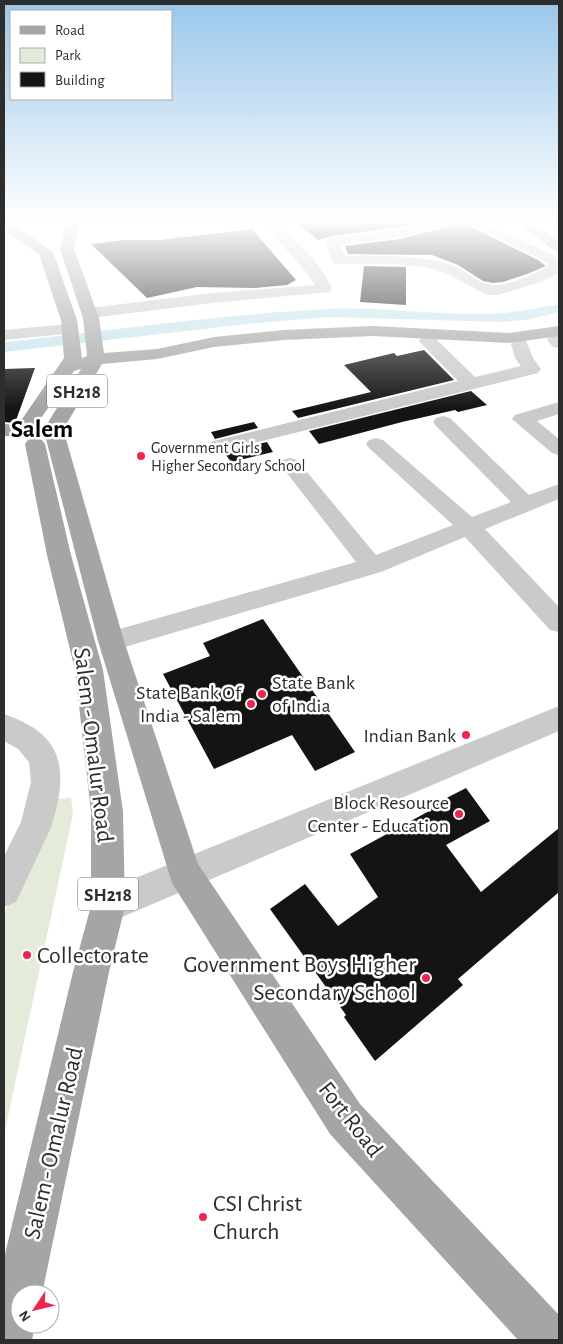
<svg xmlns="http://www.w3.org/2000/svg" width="563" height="1344" viewBox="0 0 563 1344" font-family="'Alegreya Sans',sans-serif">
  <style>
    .green { fill: #e5ebd9 }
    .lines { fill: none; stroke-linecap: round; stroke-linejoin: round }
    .canal { fill: #c4e2ec; fill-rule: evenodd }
    .building { fill: #141414 }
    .minor { fill: #cacaca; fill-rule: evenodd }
    .major { fill: #a5a5a5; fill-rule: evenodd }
    .poi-dot { fill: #ec274f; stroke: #fff; stroke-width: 2 }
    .labels { text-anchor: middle; stroke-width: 5; stroke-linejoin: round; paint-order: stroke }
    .far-poi-label { font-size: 16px; fill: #2d2d2d; stroke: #fff; text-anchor: start }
    .shield { fill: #fff; stroke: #6c6c6c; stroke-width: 1 }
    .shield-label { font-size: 19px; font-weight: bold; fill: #2d2d2d }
    .poi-label { font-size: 20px; fill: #2d2d2d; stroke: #fff; text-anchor: end }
    .near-street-label { font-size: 24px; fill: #2d2d2d; stroke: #fff }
    .near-poi-label { font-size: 24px; fill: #2d2d2d; stroke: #fff; text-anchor: start }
    .far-town-label { font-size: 25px; font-weight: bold; fill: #000; stroke: #fff }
  </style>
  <rect width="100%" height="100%" fill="#fff"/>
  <path class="green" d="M71,798l2,16 -69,321v-221l51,-115z"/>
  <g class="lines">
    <path class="canal" d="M559,304v8l-28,7 -29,3 -173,-5 -82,7 -243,28v-10c108,-11 216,-28 325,-33 58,-3 116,8 174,4 19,-2 37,-5 56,-9z"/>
  </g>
  <path class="building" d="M292,220h132l-24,7 -68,9 -14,4z
    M459,221l79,39 8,6 -19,8 -24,8 -10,1 -10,-2 -25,-16 -26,-10 -84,-1 -3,-8 55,-7 56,-14z
    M252,229l44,51 -9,5 -32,3 -58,-1 -50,11 -56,-54 33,-4h35z
    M364,266l42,1v38l-46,-3z
    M424,350l30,30 -156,38 -6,-7 79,-19 -27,-27 50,-12 3,3z
    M35,368l-20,55 -11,-1v-53z
    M471,391l16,14 -29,7 -3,-2 -53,12 -83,22 -10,-13z
    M254,422l4,6 -43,11 -4,-7z
    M267,442l6,10 -42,10 -7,-10z
    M263,619l92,133 -40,19 -23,-36 -78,34 -51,-95 47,-18 -7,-13z
    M466,788l24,33 -44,24 35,47 78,-64v64l-101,87 5,6 -88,76 -31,-44 2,-2 -76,-106 35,-25 33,42 40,-29 -28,-43 81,-44 -2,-3z"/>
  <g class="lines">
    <path class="minor" d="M260,220h14c20,20 47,42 58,69l-2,3 -118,11 -122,15 -6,-2 -2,-3 2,-3 6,-2 122,-15 103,-8 -12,-17z
      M433,220h24l-1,3 -56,14 -60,8 5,11c36,0 71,-2 107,9 13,4 27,20 41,20 16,1 40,-11 55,-18v-3l-9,-6 -79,-38h18l81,38v15l-19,9 -42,13h-11l-43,-23 -19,-5 -26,-3h-65l-9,-22 2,-3 5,-1 68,-9z
      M69,324l6,1 2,4 -2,4 -71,7v-10z
      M556,335l3,1v12l-6,-1 -6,-7 3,-4z
      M428,336l6,1 41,40 46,-11 -6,-8 -4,-14 3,-4 6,-1 6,1 7,18 8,11 -3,4 -321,79 -7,-2 -3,-4 3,-4 248,-61 -39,-40 3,-4z
      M559,402v12l-22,7 22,18v16l-7,-2 -40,-34 3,-4z
      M443,416l7,2 79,77 30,-11v15l-74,30 74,78v25l-9,-2 -85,-93 -84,35 -270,79 -9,-3 -4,-7 4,-7 254,-72 -73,-94 -4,-4 4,-4 7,-2 7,2 79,95 77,-30 -84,-77 -3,-4 3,-4 7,-2 7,2 89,77 39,-15 -75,-76 -3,-4 3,-4z
      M559,706v25l-451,192 -12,-5 -5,-12 5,-12z
      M4,714c46,16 63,39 54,87 -3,12 -5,22 -10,33l-32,68 -12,5v-51l17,-34 10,-40 -2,-20 -11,-13 -14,-8z"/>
    <path class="major" d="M4,220l5,1 44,31 24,68 5,38 5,-2 -4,-38 -23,-69 6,-29h14l-6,29 25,69 5,35 53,-4 57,-12 70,-7 89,-4 136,7 50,-7v10l-50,7 -136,-7 -89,4 -70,7 -57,12 -55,5 -38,64 -7,2 -7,-2 -3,-4 34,-55 -7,2 -40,57 -6,2 -2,5 -7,2 -15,-1v-12l14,1 46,-67 -3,-38 -22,-66 -35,-24z
      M513,220h16l30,21v10l-5,-1z
      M56,433l7,2 3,4 58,202 74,223 162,240 199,211v25h-41l-188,-206 -158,-251 -74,-242 -52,-202 3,-4z
      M35,438l7,2 3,4 26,111 32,115 20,142 2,94 -16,66 -67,322h-22v30h15l-3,16h-28v-82l69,-286 18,-66v-94l-16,-142 -28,-115 -22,-111 3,-4z"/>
  </g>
  <linearGradient id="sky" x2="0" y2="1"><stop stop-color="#99c6ea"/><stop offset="0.54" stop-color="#fff"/><stop offset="1" stop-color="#fff" stop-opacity="0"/></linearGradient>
  <rect width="563" height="409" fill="url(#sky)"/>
  <g class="poi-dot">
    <circle cx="141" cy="456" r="5"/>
    <circle cx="262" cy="694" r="5"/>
    <circle cx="251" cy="704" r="5"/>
    <circle cx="466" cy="735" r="5"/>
    <circle cx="459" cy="814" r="5"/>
    <circle cx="27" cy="955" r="5"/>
    <circle cx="426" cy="978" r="5"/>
    <circle cx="203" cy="1217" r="5"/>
  </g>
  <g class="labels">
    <g class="far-poi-label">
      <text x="151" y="453">Government Girls<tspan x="151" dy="18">Higher Secondary School</tspan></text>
    </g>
    <g class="shield">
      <rect x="47" y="374.5" width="60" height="33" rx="4"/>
      <rect x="78" y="877.5" width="60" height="33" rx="4"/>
    </g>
    <g class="shield-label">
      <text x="77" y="398">SH218</text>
      <text x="108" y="901">SH218</text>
    </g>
    <g class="poi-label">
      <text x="272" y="689" text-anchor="start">State Bank<tspan x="272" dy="23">of India</tspan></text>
      <text x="241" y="699">State Bank Of<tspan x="241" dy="23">India - Salem</tspan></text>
      <text x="456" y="742">Indian Bank</text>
      <text x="449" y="809">Block Resource<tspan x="449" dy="23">Center - Education</tspan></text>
    </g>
    <g class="near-street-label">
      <text transform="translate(94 745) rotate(83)" y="8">Salem - Omalur Road</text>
      <text transform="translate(351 1119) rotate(52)" y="8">Fort Road</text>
      <text transform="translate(53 1143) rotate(-77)" y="8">Salem - Omalur Road</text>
    </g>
    <g class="near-poi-label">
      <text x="37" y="963">Collectorate</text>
      <text x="416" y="972" text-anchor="end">Government Boys Higher<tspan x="416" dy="28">Secondary School</tspan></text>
      <text x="213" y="1211">CSI Christ<tspan x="213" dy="28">Church</tspan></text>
    </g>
    <g class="far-town-label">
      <text x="42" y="437">Salem</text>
    </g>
  </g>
  <rect width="563" height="1344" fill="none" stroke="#2d2d2d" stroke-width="10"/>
  <rect x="10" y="10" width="162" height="90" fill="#ffffff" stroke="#ababab"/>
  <rect x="20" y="26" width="25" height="8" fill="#a5a5a5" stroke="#ababab"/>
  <text x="55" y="35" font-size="15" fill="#2d2d2d">Road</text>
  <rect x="20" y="48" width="25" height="15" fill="#e5ebd9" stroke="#ababab"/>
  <text x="55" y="60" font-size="15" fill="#2d2d2d">Park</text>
  <rect x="20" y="72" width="25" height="15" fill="#141414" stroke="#ababab"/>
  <text x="55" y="85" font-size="15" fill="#2d2d2d">Building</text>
  <g transform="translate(35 1309) rotate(235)"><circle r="24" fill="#ffffff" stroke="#ababab"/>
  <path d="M0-4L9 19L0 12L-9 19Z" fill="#ec274f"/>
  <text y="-8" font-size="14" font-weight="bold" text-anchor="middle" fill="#2d2d2d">N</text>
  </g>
</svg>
